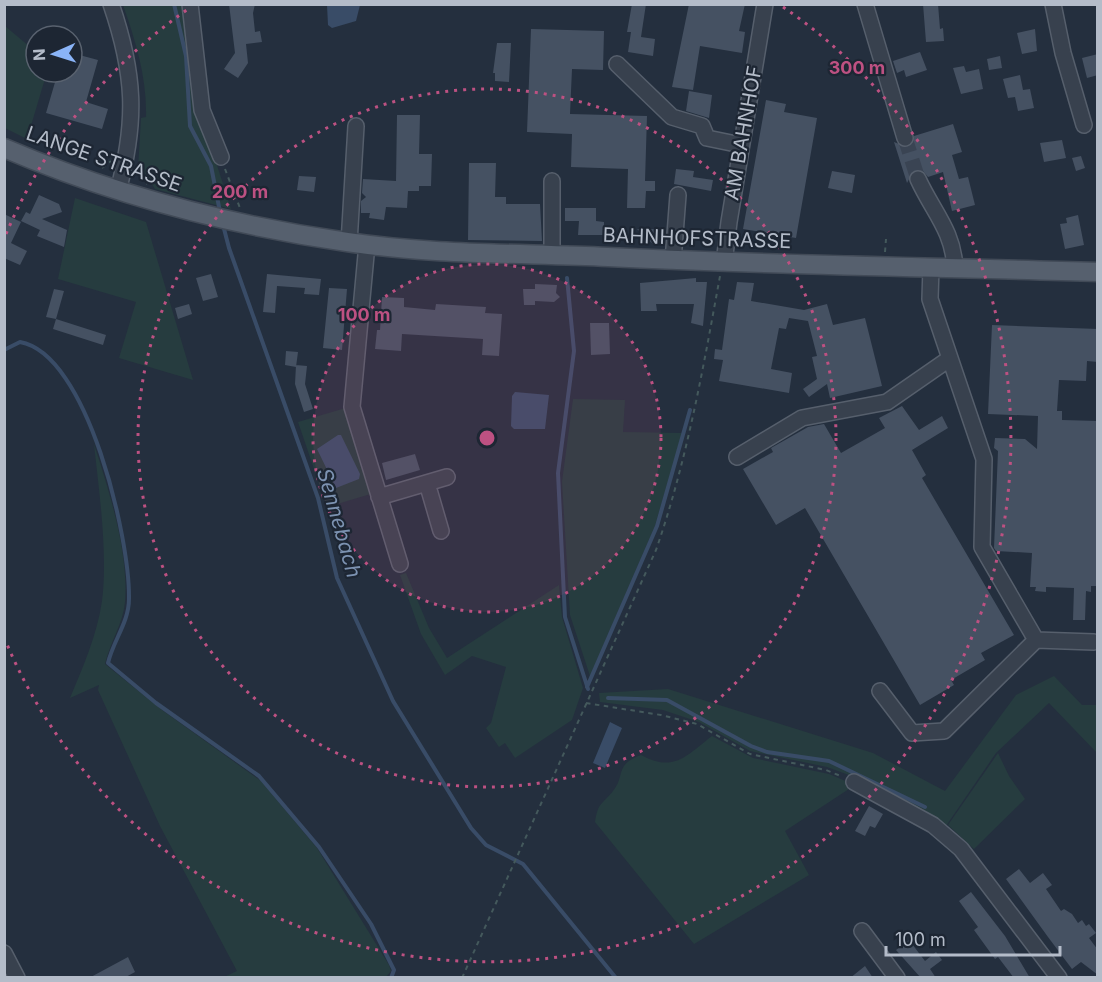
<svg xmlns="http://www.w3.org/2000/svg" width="1102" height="982" viewBox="0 0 1102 982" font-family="Inter,sans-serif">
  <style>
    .green { fill: #263c3f }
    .water { fill: #394c67 }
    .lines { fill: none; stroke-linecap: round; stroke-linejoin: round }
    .stream { stroke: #394c67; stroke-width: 4 }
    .building { fill: #455162 }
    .minor-tunnel { stroke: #3a4453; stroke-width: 15; stroke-dasharray: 15 8; stroke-linecap: butt }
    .minor-casing { stroke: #565f6c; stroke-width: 18 }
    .major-casing { stroke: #414a57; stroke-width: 21 }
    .path { stroke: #44595c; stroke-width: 2; stroke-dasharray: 4.5 4.5; stroke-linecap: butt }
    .minor { stroke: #38414e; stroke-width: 15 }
    .major { stroke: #56606e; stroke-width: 18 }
    .ring { fill: none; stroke: #bd5182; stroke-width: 3; stroke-dasharray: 3 6 }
    .labels { text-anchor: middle; stroke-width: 4.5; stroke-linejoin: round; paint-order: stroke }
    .street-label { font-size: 20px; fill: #b4bcc9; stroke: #1d2633 }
    .water-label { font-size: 21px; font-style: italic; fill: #7c92b1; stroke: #1d2633 }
    .centre { fill: #bd5182; stroke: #1d2633; stroke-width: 3 }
    .ring-label { font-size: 18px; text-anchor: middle; font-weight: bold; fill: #bd5182; stroke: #1d2633; stroke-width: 4.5; stroke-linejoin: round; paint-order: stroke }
  </style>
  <rect width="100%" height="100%" fill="#242f3e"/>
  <path class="green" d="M123,5h60l33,157 15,47 -76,-20 -11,-17 -6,-3 3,-51 5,-1c1,-39 -10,-75 -23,-112z
    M5,26l31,26v20h11l-20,67 -22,-11z
    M75,198l71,24 47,158 -74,-22 17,-56 -78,-23z
    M573,399l52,1 -2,32 59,1 -27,93 -65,150 -20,-61 -8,-133z
    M349,407l25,86 -47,14 -29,-85z
    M94,444c15,47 35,108 31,158 -2,22 -15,40 -20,62l57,46 99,71 56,67 72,117 2,6 -5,6h-162l13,-6 -77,-145 -62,-136 1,-5 -29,13c13,-31 27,-63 32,-97 6,-47 -3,-110 -8,-157z
    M406,573l23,55 18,30 112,-73 3,32 21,71 -11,32 -57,38 -10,-15 -6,4 -13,-19 5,-5 15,-56 -34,-11 -27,19 -24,-41 -21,-59z
    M1054,676l28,29h15v48l-48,-50 -53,50 -50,73 -89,-48 -30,-11 -77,-16 -51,-29 -36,-12 -63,-8 -1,-9 69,-4 205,64 72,38 71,-96z
    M712,736l41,22 76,16 26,11 -70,46 24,44 -115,69 -99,-122c3,-20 7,-17 18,-31 13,-16 1,-26 28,-36 33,18 45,1 71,-19z
    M998,753l11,23 16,23 -51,50 -26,-24z"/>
  <path class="water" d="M327,5h33l-4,16 -24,7 -4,-3z
    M515,392l34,3 -4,34h-31l-3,-3 1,-30z
    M338,435h3l19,39 -1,5 -23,9 -19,-39z
    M610,722l12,6 -17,40 -12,-5z"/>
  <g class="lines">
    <path class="stream" d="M174,4l12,52 4,70 21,40 9,46
      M223,225l6,23 89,250 19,80 56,123 78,127 15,17 37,19 93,114
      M567,278l7,73 -16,122 7,144 23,72
      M4,350l16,-8c68,12 110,197 109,257 0,23 -16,42 -21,64l48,40 103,73 60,71 52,77 23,46 -3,8
      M587,687l70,-161 33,-116
      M608,698l59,2 84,46 16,6 62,9 96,46"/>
  </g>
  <path class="building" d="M229,4h26l-2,9 2,19 5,-1 2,11 -16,2 2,19 -10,15 -14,-9 11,-16z
    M632,4h14l-5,33 14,2 -2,17 -25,-4 3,-20h-4z
    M689,4h56l-6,27 6,1 -3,21 -42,-7 -7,44 -21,-3z
    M923,4h15l2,25 3,-1 1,13 -18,1z
    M531,29l73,2 -1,39 -31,-1 -2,45 77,2 -2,65h10v10h-9l-1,17h-18l1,-39 -57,-2 1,-33 -45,-2z
    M1035,29l2,22 -15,3 -5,-21z
    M497,43h14l-2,39 -14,-1v-8h-2z
    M920,52l7,18 -21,7 -2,-7 -7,3 -4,-12z
    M72,53l26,7 -12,42 22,7 -6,20 -56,-16 12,-41h14z
    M1098,54v21l-11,3 -5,-20z
    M1000,56l2,12 -13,2 -2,-11z
    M964,66l2,6 13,-3 4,20 -22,5 -8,-26z
    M1020,75l3,15 7,-1 4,19 -16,3 -3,-14 -7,1 -5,-19z
    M689,91l23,4 -3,23 -23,-7z
    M766,100l20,4 -2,8 33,6 -21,120 -53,-9z
    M397,115h23l-1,39h13l-1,32h-12v5h-11l-1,17 -21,-1 -2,13 -15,-2 1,-5h-9v-12l5,-4 -4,-4 1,-14 33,2z
    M953,124l9,28 -10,3 7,24 9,-2 7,28 -23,6 -9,-39 -15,5 -5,-6 -9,-1 -7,13 -13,-41 13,5 5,-3 2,-8z
    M1062,140l4,18 -22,4 -4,-19z
    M1081,156l4,12 -9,3 -4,-13z
    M469,163h27l-1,34h11v7h34l2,37 -74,-1z
    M676,169l18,2 -1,6 20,3 -2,11 -37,-7z
    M832,171l23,4 -3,18 -24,-5z
    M299,176l17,1 -2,15 -17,-2z
    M39,195l20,9 3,8 -20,7 25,11 -3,17 -27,-11 3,-6 -19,-9 5,-9 4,2z
    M565,208h31v13l8,1v13h-26l1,-14h-14z
    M4,214l17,8 -10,21 16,8 -7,14 -16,-7z
    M1078,215l6,30 -19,4 -5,-25 7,-1 -1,-5z
    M637,229h17v16z
    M211,274l7,23 -15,4 -7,-23z
    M267,274l54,5 -2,16 -15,-1 1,-6 -28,-2 -2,27 -12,-1z
    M696,278v4h11l-4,44 -12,-3 3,-19h-38l1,7h-16l-1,-28z
    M737,282l17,1 -3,18 53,9 23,-6 6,21 32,-7 17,68 -52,12 -3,-14 -18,13 -6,-8 14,-10 -5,-22 5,-1 -9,-35 -19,-3 -3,11 -7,-1 -8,41 21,4 -3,20 -70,-12 4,-21 -9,-1 1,-10 7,1 7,-51 5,1z
    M535,284l22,1 -1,8 4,4 -6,5 -19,-1v4h-11l-1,-16h12z
    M329,288l18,1 -5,61 -19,-2z
    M54,289l10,2 -8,28 -10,-2z
    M382,297l22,1v9l31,3 1,-6 50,3 -1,6 17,1 -3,42 -17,-1 1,-16 -81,-5 -1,17 -26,-2 2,-19h3z
    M189,304l3,10 -14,5 -3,-11z
    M56,319l50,16 -3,10 -50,-16z
    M590,323h19l1,31 -19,1z
    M992,325l106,4v33l-11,-1 -1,20 -27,-1 -2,31h5v9l36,1v157l-1,8h-6v6l-5,-1 -1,29h-12l1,-32 -28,-1v5l-11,-1 1,-4h-6l2,-34 -36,-2 -2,-3 4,-97 -4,-3 1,-10 30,1 12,10 1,-33 -50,-2z
    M286,351l12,1 -2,15 -11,-2z
    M296,365l11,1 -2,18 8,25 -9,3 -9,-28z
    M902,406l17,24 23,-14 6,12 -36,22 14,25 -4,3 92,157 -33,18 4,7 -34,20 3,5 -34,20 -115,-197 -29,17 -33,-56 30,-17 -2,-4 37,-21 16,-3 17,29 44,-25 -6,-10z
    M415,454l5,16 -34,10 -4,-17z
    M869,806l14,8 -8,14 -5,-2 -5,10 -10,-5z
    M1019,869l11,14 13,-10 9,12 -6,4 15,22 3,-2 8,5 6,9 4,-3 4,6 3,-2 7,9 -7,5 9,12v25l-17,-13 -9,7 -24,-32 -42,-58z
    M971,892l34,44 25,42h-16l-16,-21 -3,2 -21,-29 4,-3 -19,-26z
    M909,940l16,21 11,-9 6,8 -12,9 6,9h-15l-25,-28z
    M128,957l7,15 -11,6h-35z
    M865,966l8,12h-23z"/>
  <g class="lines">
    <path class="minor-tunnel" d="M905,138l13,41"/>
    <g class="minor-casing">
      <path id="minor" d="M111,4c24,70 26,117 7,187
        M190,4l12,106 19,47
        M865,4l40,134
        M1053,4l10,49 21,72
        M617,64l55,53 30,9 5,12 34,7
        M918,179c15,33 35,51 37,89
        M349,243l7,-117
        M367,244l-15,163 48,157
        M552,256v-75
        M673,261l5,-66
        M724,263l5,-41 36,-218
        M931,267l-1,32 54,160 -2,88 54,93
        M737,457l65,-39 85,-16 62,-43
        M427,483l14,48
        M379,497l68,-20
        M880,691l32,42 32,-2 92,-91 58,2
        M854,782l79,43 28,24 98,129
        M862,931l35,47
        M4,953l13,25"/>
    </g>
    <g class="major-casing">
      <path id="major" d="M4,148c110,47 225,77 343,94 86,13 174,11 261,15 163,8 326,10 490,15"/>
    </g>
    <path class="path" d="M102,168l9,-7
      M225,169l15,39
      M135,170l12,14
      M885,252l1,-13
      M586,703l75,12 36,9 53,30 76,16 17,7
      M462,978l194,-428c31,-89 47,-181 64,-274"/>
    <use href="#minor" class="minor"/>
    <use href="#major" class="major"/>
  </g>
  <circle cx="487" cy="438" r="174" fill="#bd5182" fill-opacity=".12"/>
  <g class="ring">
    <circle cx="487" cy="438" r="174"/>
    <circle cx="487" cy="438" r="349"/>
    <path d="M6 234A523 523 0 0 1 191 7M783 7A523 523 0 1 1 6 642"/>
  </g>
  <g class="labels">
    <g class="street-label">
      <text transform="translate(743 133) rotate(-80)" y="7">AM BAHNHOF</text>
      <text transform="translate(104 159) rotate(19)" y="7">LANGE STRASSE</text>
      <text transform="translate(697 238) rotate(2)" y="7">BAHNHOFSTRASSE</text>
    </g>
    <g class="water-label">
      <text transform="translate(339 523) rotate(74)" y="7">Sennebach</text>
    </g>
  </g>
  <circle cx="487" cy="438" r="9" class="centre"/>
  <g class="ring-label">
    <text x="857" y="74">300 m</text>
    <text x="240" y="198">200 m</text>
    <text x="364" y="321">100 m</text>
  </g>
  <rect width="1102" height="982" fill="none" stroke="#b4bcc9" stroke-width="12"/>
  <g transform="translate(54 54) rotate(267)"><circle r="28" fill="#1d2633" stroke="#59626f" stroke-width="1.5"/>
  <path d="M0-4.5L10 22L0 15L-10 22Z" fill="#8ab4f8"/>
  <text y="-9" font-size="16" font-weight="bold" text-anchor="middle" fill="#b4bcc9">N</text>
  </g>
  <path d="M886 946v9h174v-9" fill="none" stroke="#b4bcc9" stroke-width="3"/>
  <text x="895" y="946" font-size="18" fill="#b4bcc9" stroke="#1d2633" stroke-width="4.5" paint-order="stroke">100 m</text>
</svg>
